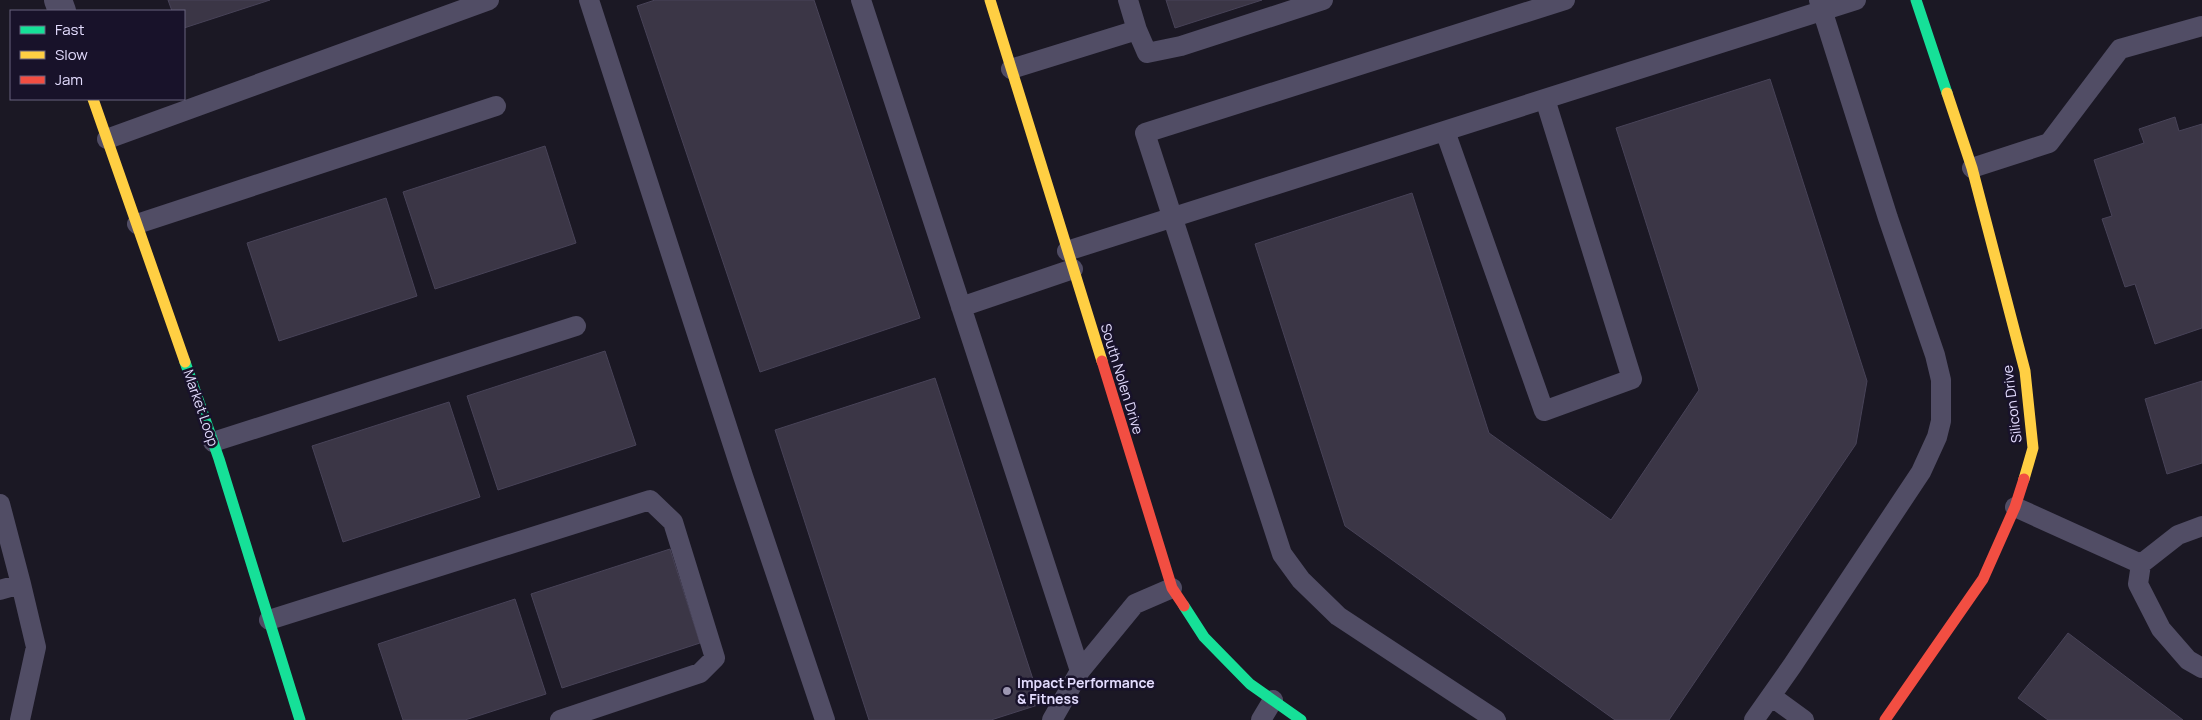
<svg xmlns="http://www.w3.org/2000/svg" width="2202" height="720" viewBox="0 0 2202 720" font-family="Manrope,sans-serif">
  <style>
    .building { fill: #3b3646; stroke: #484358 }
    .lines { fill: none; stroke-linecap: round; stroke-linejoin: round }
    .lane { stroke: #514d65; stroke-width: 20 }
    .street { stroke: #514d65; stroke-width: 28 }
    .fast { stroke: #16e098; stroke-width: 11 }
    .slow { stroke: #ffcf43; stroke-width: 11 }
    .jam { stroke: #f24e42; stroke-width: 11 }
    .poi-dot { fill: #9d97b2; stroke: #18122a; stroke-width: 2 }
    .labels { text-anchor: middle; stroke-width: 5; stroke-linejoin: round; paint-order: stroke }
    .street-label { font-size: 14px; fill: #e3dcfe; stroke: #18122a }
    .poi-label { font-size: 14px; font-weight: bold; fill: #e3dcfe; stroke: #18122a; text-anchor: start }
  </style>
  <rect width="100%" height="100%" fill="#1b1824"/>
  <path class="building" d="M168,0h102l-86,28v-17h-12z
    M655,0h159l106,318 -160,54 -123,-366z
    M1166,0h96l-87,28z
    M1770,79l97,302 -11,63 -187,276h-54l-270,-194 -90,-282 157,-51 77,240 122,87 88,-130 -83,-262z
    M2175,117l4,14 23,-7v204l-47,16 -20,-60 -10,3 -23,-68 10,-3 -18,-56 50,-17 -5,-14z
    M545,146l31,97 -141,46 -32,-97z
    M386,198l31,98 -138,45 -32,-98z
    M605,351l31,94 -138,45 -31,-94z
    M935,378l106,326 -50,16h-122l-94,-290z
    M2202,381v82l-35,11 -22,-75z
    M449,402l31,95 -137,45 -31,-96z
    M670,549l30,94 -138,45 -31,-94z
    M515,599l31,95 -81,26h-62l-25,-76z
    M2068,633l115,87h-135l-30,-22z"/>
  <g class="lines">
    <path class="lane" d="M589,0l154,476 82,244
      M861,0l219,671
      M1128,0l9,30
      M1011,69l126,-39 10,23 34,-7 142,-46
      M1445,131l99,280 88,-32 -87,-280
      M107,139l382,-139
      M1972,168l77,-25 71,-94 82,-23
      M137,224l359,-118
      M1067,251l789,-251
      M961,307l112,-38
      M213,442l363,-116
      M0,504l21,80
      M2015,507l126,57
      M2202,526l-24,9 -37,29 -3,20 23,45 27,31 14,8
      M0,590l21,-6 15,63 -16,73
      M269,620l381,-120 23,22 42,136 -15,15 -140,47
      M1771,696l33,24
      M1052,720l28,-49 55,-67 37,-16
      M1261,720l12,-20
      M1496,720l-158,-104 -37,-36 -19,-26 -137,-421 420,-133
      M1754,720l38,-54 129,-194 16,-35 4,-16v-41l-6,-25 -47,-137 -69,-218"/>
    <path class="street" d="M58,0l4,11"/>
    <path class="fast" d="M1916,0l31,93
      M185,362l34,97 81,261
      M1184,606l20,31 46,47 51,36"/>
    <path class="slow" d="M990,0l112,361
      M1947,93l25,75 53,203 8,77 -9,31
      M93,99l92,263"/>
    <path class="jam" d="M1102,361l70,227 12,18
      M1885,720l98,-141 32,-72 9,-28"/>
  </g>
  <circle class="poi-dot" cx="1007" cy="691" r="5"/>
  <g class="labels">
    <g class="street-label">
      <text transform="translate(1122 379) rotate(73)" y="5">South Nolen Drive</text>
      <text transform="translate(2012 404) rotate(-97)" y="5">Silicon Drive</text>
      <text transform="translate(201 408) rotate(71)" y="5">Market Loop</text>
    </g>
    <g class="poi-label">
      <text x="1017" y="688">Impact Performance<tspan x="1017" dy="16">&amp; Fitness</tspan></text>
    </g>
  </g>
  <rect x="10" y="10" width="175" height="90" fill="#18122a" stroke="#69637f"/>
  <rect x="20" y="26" width="25" height="8" fill="#16e098" stroke="#69637f"/>
  <text x="55" y="35" font-size="15" fill="#e3dcfe">Fast</text>
  <rect x="20" y="51" width="25" height="8" fill="#ffcf43" stroke="#69637f"/>
  <text x="55" y="60" font-size="15" fill="#e3dcfe">Slow</text>
  <rect x="20" y="76" width="25" height="8" fill="#f24e42" stroke="#69637f"/>
  <text x="55" y="85" font-size="15" fill="#e3dcfe">Jam</text>
</svg>
